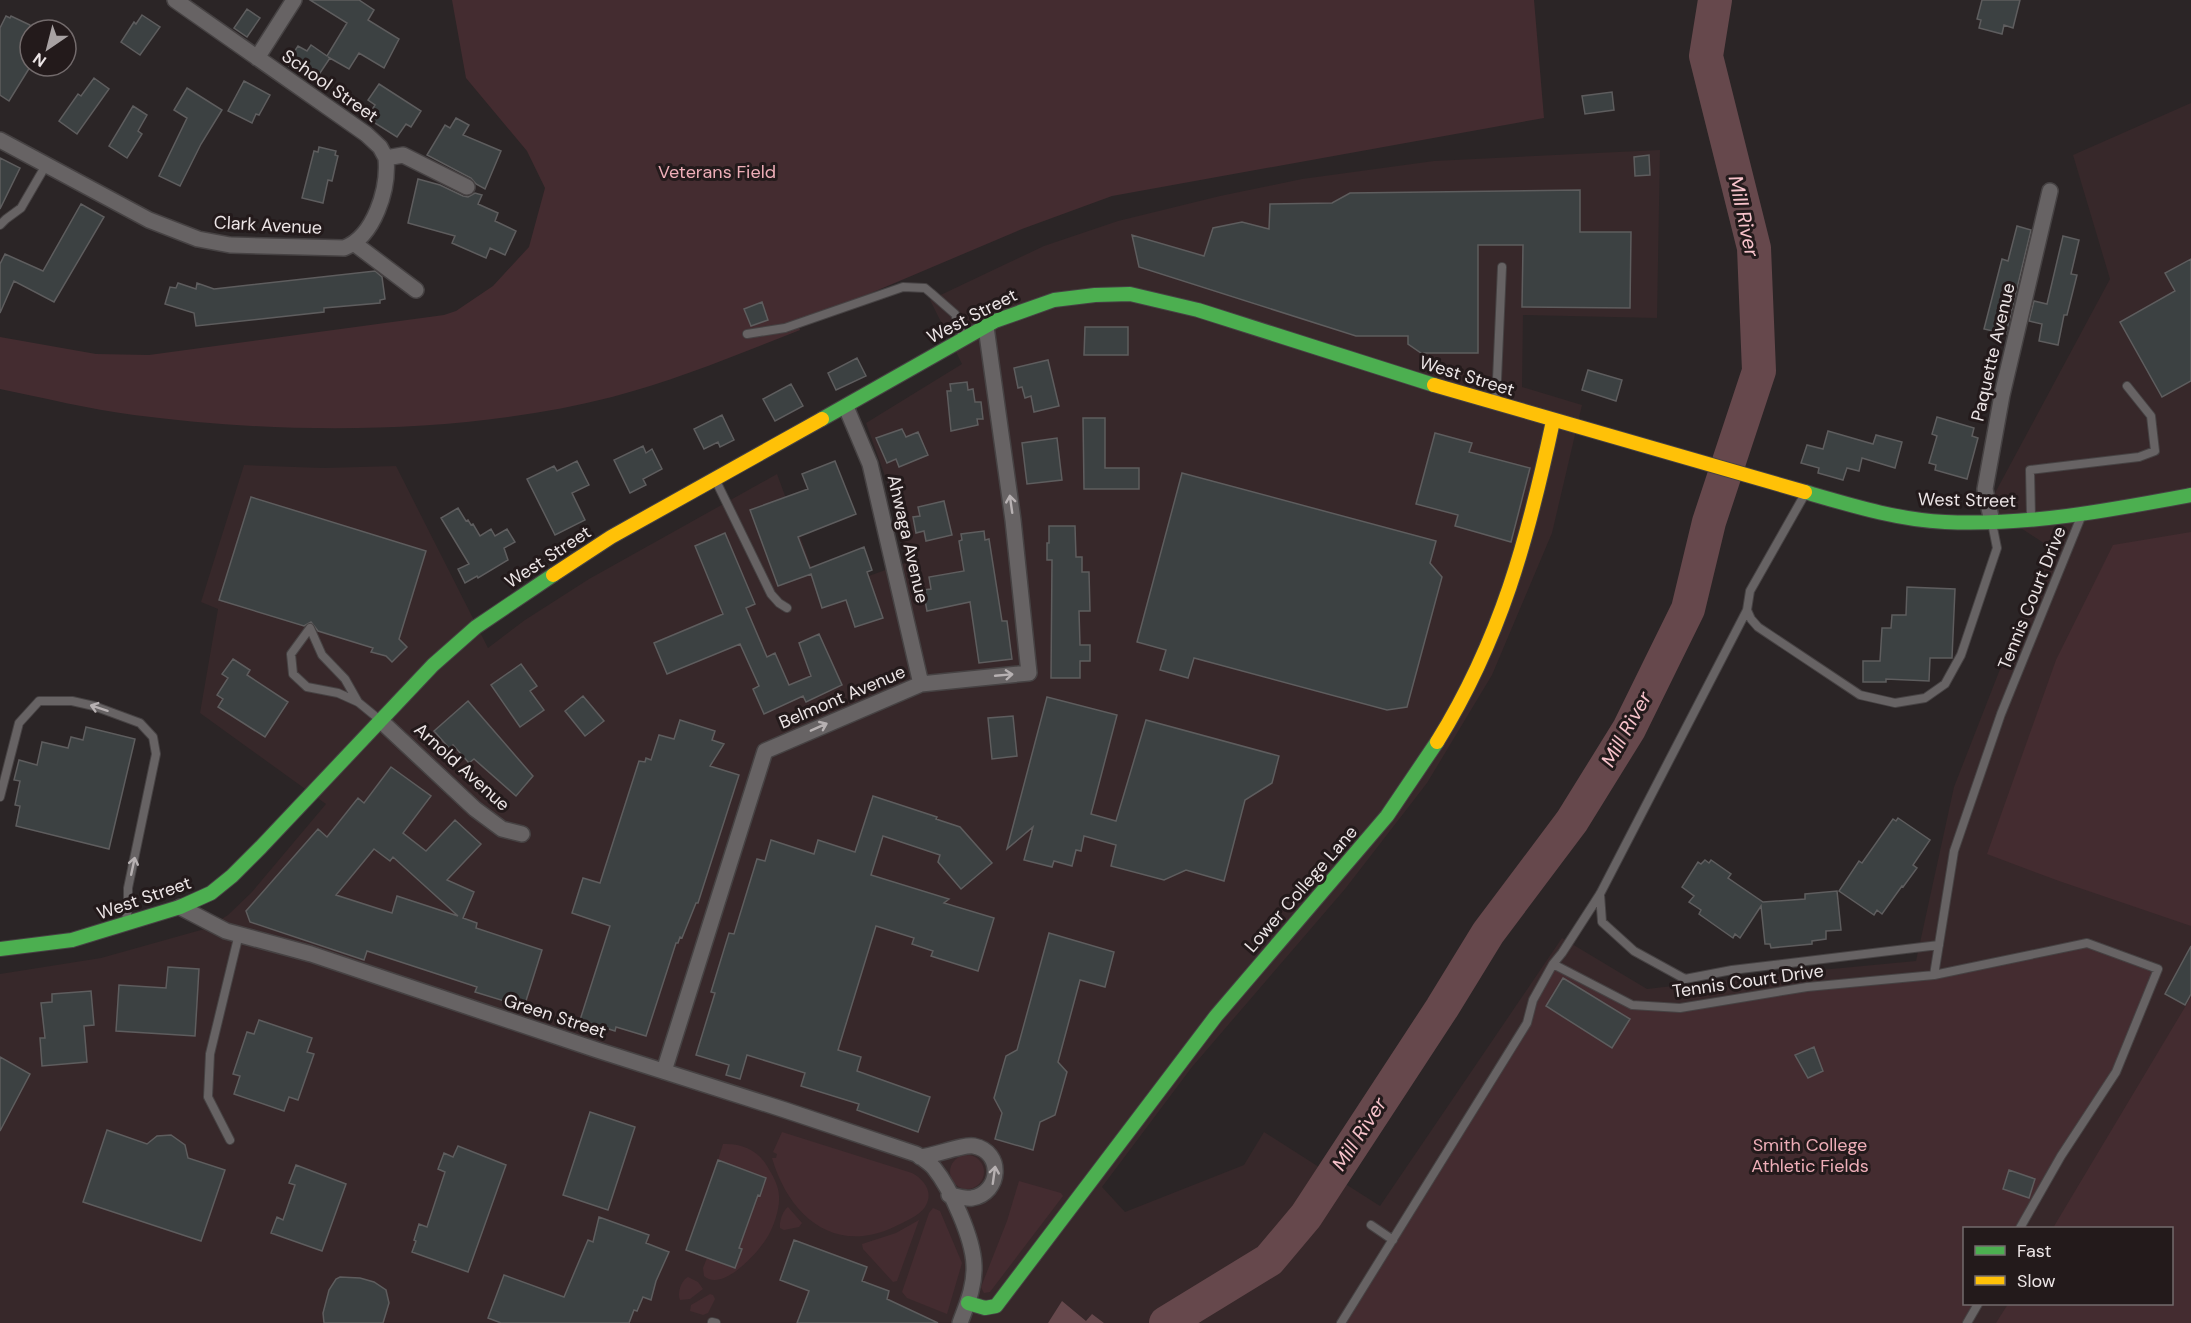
<svg xmlns="http://www.w3.org/2000/svg" width="2191" height="1323" viewBox="0 0 2191 1323" font-family="'DM Sans',sans-serif">
  <style>
    .built { fill: #37282a; fill-rule: evenodd }
    .green { fill: #442c30 }
    .water { fill: #66484c }
    .lines { fill: none; stroke-linecap: round; stroke-linejoin: round }
    .river { stroke: #66484c; stroke-width: 34 }
    .building { fill: #3c4142; stroke: #5e5d5e; stroke-width: 1.5; fill-rule: evenodd }
    .lane-casing { stroke: #464243; stroke-width: 10 }
    .street-casing { stroke: #464243; stroke-width: 18 }
    .fast-casing { stroke: #464243; stroke-width: 16 }
    .slow-casing { stroke: #464243; stroke-width: 16 }
    .lane { stroke: #676364; stroke-width: 8 }
    .street { stroke: #676364; stroke-width: 15 }
    .fast { stroke: #4caf50; stroke-width: 14 }
    .slow { stroke: #ffc107; stroke-width: 14 }
    .oneway { stroke: #b7b1b2 }
    .labels { text-anchor: middle; stroke-width: 6; stroke-linejoin: round; paint-order: stroke }
    .street-label { font-size: 18px; fill: #ece5e6; stroke: #231a1b }
    .park-label { font-size: 18px; fill: #eeaeb8; stroke: #231a1b }
    .water-label { font-size: 20px; font-style: italic; fill: #f8c3cb; stroke: #231a1b }
  </style>
  <rect width="100%" height="100%" fill="#2b2526"/>
  <path class="built" d="M2191,103v1220h-2191v-349l101,-16 107,-30 20,-13 24,-23 74,-88 -126,-91 18,-104 -17,-7 43,-137 79,3 73,-2 92,182 37,-28 64,-41 188,-105 44,119 87,-31 -18,-72 -24,-67 96,-59 -32,-64 114,-54 74,-25 102,-25 82,-17 132,-18 226,-11 -3,168 -134,-3 -1,72 60,18 -30,128 -60,142 -65,108 -82,106 -153,178 -90,120 23,25 119,-47 20,-33 116,74 182,-268 85,51 130,-15 139,-13 38,-174 57,-146 40,-93 -63,-42 122,-227 -37,-124zM1964,1228h208v76h-208z"/>
  <path class="green" d="M452,0h1082l10,118 -432,78 -90,33 -224,95 2,6c-61,24 -123,50 -188,67 -149,38 -326,38 -478,18 -45,-6 -90,-17 -134,-26v-52l96,17 53,1 295,-40 12,-4 37,-25 36,-39 16,-59 -18,-37 -61,-73z
    M2191,532v394l-132,-45 -72,-27 69,-194 57,-115z
    M2087,943l71,26 -42,103 -96,156h-56v76h14l-11,19h-626l186,-300 26,-59 79,41 48,3 127,-21 127,-12z
    M2191,997v326h-195l12,-19h164v-76h-119z
    M782,1132l130,41c13,7 22,20 13,34 -6,9 -21,15 -31,20 -60,28 -105,-11 -122,-69h4l1,-4 -4,-2z
    M723,1144c18,-1 35,6 44,22 5,8 12,20 12,30 1,12 -5,30 -11,40 -9,16 -46,57 -64,40l-1,-8 4,-10 27,10 8,-19 -3,-1 19,-53h2l6,-17 -48,-18z
    M950 1172a17 17 0 1 1 34 0a17 17 0 1 1-34 0Z
    M1019,1181l42,12 2,3 -73,96 -6,1 -3,-6 26,-66z
    M788,1207l14,16 -3,4 -15,3 -4,-2c-1,-6 3,-18 8,-21z
    M933,1208l7,3 22,52 -15,51 -40,-16 -5,-6 27,-79z
    M919,1220l-22,61 -4,1 -30,-33 -1,-5 34,-11z
    M688,1277l10,5 5,7 -13,10 -10,1c-3,-6 1,-20 8,-23z
    M710,1294l3,1 2,4 -7,14 -5,2 -13,-4 1,-6z"/>
  <path class="water" d="M1062,1301l24,20 6,-7 12,9h-56z"/>
  <g class="lines">
    <path class="river" d="M1166,1323l103,-63 37,-44 136,-208 46,-75 84,-112 57,-92 59,-120 21,-87 50,-151 -5,-123 -48,-192 9,-56"/>
  </g>
  <path class="building" d="M310,0h49l15,10 -6,10 31,19 -15,29 -25,-15 -10,16 -21,-12 2,1 -16,24 -28,-18 12,-18 9,5 4,-6 16,11 20,-33z
    M1982,0h38l-7,28 -9,-3 -2,9 -23,-6 2,-8 -4,-1z
    M247,9l13,9 -13,19 -13,-9z
    M142,15l18,12 -20,28 -19,-13 13,-20 2,2z
    M6,16l4,2 1,-2 19,9v42l-21,34 -9,-6v-67z
    M94,78l15,11 -32,45 -18,-13 19,-27 3,2z
    M244,81l26,14 -11,20 -3,-1 -4,9 -24,-12z
    M379,84l42,27 -10,16 -5,-3 -9,13 -30,-19 8,-13 -7,-5z
    M187,88l35,22 -21,34 -21,42 -21,-10 28,-58 -13,-8z
    M1612,92l2,18 -29,4 -3,-18z
    M133,106l14,9 -9,16 4,3 -15,24 -18,-12z
    M456,118l13,7 -6,10 38,16 -16,38 -9,-5 -5,-6 -44,-23 18,-30 5,3z
    M319,147l17,4 -1,4 3,1 -6,25 -4,-1 -5,23 -21,-5 12,-47 4,1z
    M1649,155l1,20 -15,1 -1,-19z
    M0,158l20,10 -20,41z
    M418,179l22,6 23,11 5,1 7,-4 7,2 -4,9 20,9 -3,8 21,10 -11,24 -15,-7 -4,10 -34,-15 3,-7 -47,-13z
    M1580,190v42h51l-1,76 -108,-1 1,-62h-45v108h-57l-13,-9v-8h-52l-217,-69 -7,-32 72,21 9,-28 29,-6 27,7 1,-25 62,-1 18,-10z
    M81,204l23,13 -50,85 -40,-21 -14,32v-49l5,-10 38,17z
    M2017,226l14,4 -25,104 -22,-5 18,-70 6,2z
    M2063,236l16,4 -8,34 6,1 -10,40h-3l-6,30 -19,-4 3,-17 -13,-3 5,-20 13,3z
    M2191,259v122l-29,16 -42,-75 55,-31 -10,-18z
    M375,271l7,6 3,22 -5,1v3l-56,5v4l-128,14 -2,-13 -29,-9 5,-17 6,1 2,-5 18,6 1,-6 17,6z
    M762,302l6,18 -17,6 -7,-17z
    M1085,327h43v28h-44z
    M857,358l9,18 -30,14 -8,-17z
    M1048,360l11,46 -25,6 -3,-16 -6,2 -3,-11 -4,1 -4,-20z
    M1588,370l34,10 -6,21 -34,-11z
    M967,382l1,8 5,-1 2,13h6l2,17h-6l1,6 -27,6 -4,-40h4l-1,-7z
    M791,384l12,22 -28,15 -12,-22z
    M722,415l12,25 -14,7 -2,-5 -14,7 -10,-20z
    M1937,417l37,11 -2,8 6,2 -11,41 -32,-9 1,-5 -7,-2 8,-27 -5,-2z
    M1083,418h22v50h34v21h-55z
    M902,429l4,8 12,-5 10,23 -29,12 -3,-8 -9,4 -11,-25z
    M1828,431l45,13 3,-9 26,7 -7,26 -33,-10 -3,13 -12,-3 -4,12 -25,-7 1,-5 -18,-5 6,-18 16,4z
    M1435,433l37,10 -3,9 61,16 -19,74 -56,-16 3,-11 -42,-11z
    M1057,438l5,42 -35,4 -5,-41z
    M643,446l3,7 6,-4 10,20 -19,10 3,6 -16,8 -16,-33z
    M577,461l12,24 -17,8 13,27 -30,15 -28,-56 27,-13 3,5z
    M835,461l21,53 -58,23 12,31 54,-21 8,23 -5,2 16,46 -28,9 -9,-27 -24,8 -11,-34 -33,12 -28,-76 58,-21 -6,-15z
    M1182,473l254,68 -6,22 12,14 -35,130 -20,3 -193,-52 -6,20 -28,-8 6,-20 -29,-8z
    M251,497l175,54 -27,88 8,8 -15,15 -6,-6 -15,-4 2,-4 -55,-17 -7,-9 -7,4 -85,-26z
    M944,501l8,34 -26,6 -2,-10 -8,2 -3,-16 7,-1 -2,-9z
    M458,508l8,13 2,-1 3,5 2,-1 7,12 11,-7 4,7 12,-7 8,13 -11,6 4,12 -30,18 -1,-2 -12,7 -7,-14 11,-5 -28,-46z
    M1049,526h26l1,31h6v15h7l1,39h-11l1,34h10v16h-10v17h-29l1,-118h-5v-17h2z
    M984,531l1,9 4,-1 13,82h5l5,38 -33,4 -9,-61 -43,9 -4,-21 8,-1 -2,-12 35,-6 -5,-30 3,-1 -1,-6z
    M725,533l30,71 -9,4 21,49 8,-4 14,32 22,-9 -12,-33 20,-9 23,51 -36,17 -3,-6 -39,18 -11,-25 6,-3 -19,-42 -73,30 -13,-31 69,-29 -28,-68z
    M1907,587l48,2 -3,69h-22l-1,23 -43,-2v3h-23v-21h17l2,-33h9l1,-13h14z
    M233,659l17,11 -3,5 41,27 -23,35 -47,-30 5,-8 -6,-4 11,-17 -6,-4z
    M521,664l16,22 -7,5 14,19 -24,17 -29,-42z
    M583,696l21,25 -19,15 -20,-25z
    M1047,697l70,18 -26,99 25,7 30,-101 133,36 -7,27 -27,17 -21,81 -38,-11 -22,10 -53,-14 5,-21 -32,-9 -3,15 -5,-1 -4,16 -18,-5 -2,6 -28,-7 9,-33 -26,22z
    M468,701l65,75 -17,20 -42,-37 -5,4 -16,-18 -3,4 -16,-18z
    M1013,716l4,40 -25,3 -4,-41z
    M680,720l35,11 -3,9 12,4 -14,22 29,9 -41,128h-2l-14,35 -2,-1 -2,6h-2l-30,93 -30,-9 -1,4 -35,-11 30,-94 -38,-13 11,-35 17,5 39,-122 6,1 1,-4 5,2 8,-25 15,4z
    M86,727l49,12 -26,110 -93,-23 4,-20 -5,-1 5,-24 -6,-1 5,-20 18,5 5,-23 26,6 3,-11 12,3z
    M391,767l40,29 -28,37 23,18 29,-31 26,24 -34,36 27,12 -11,26 14,5 -1,5 66,22 -18,57 -49,-15 2,-5 -110,-36 -3,9 -114,-38 -4,-11 72,-82 9,8 31,-39 6,5zM374,849l16,12 3,-4 65,59 -61,-20 -5,17 -56,-18z
    M873,796l64,21 -1,2 24,8 32,36 -31,26 -23,-27 2,-7 -57,-19 -12,39 78,24 -5,4 50,15 -16,53 -47,-15 2,-5 -21,-7 2,-6 -38,-12 -38,124 23,7 -4,14 73,26 -12,35 -61,-22 2,-6 -58,-18 4,-13 -58,-18 -7,24 -14,-4 3,-10 -33,-10 19,-62 -4,-1 18,-59 5,1 23,-75 8,2 6,-21 43,14 4,-14 37,12z
    M1898,818l32,22 -17,25 4,3 -14,19 -1,-1 -20,28 -5,-4 -3,5 -35,-24 20,-30 3,2 31,-44 3,2z
    M1705,860l4,3 2,-3 20,14 -3,4 35,24 42,-3v-5l32,-3 4,39 -15,1v8l-14,2v3l-41,4 -1,-4h-5l-4,-38 -21,32 -5,-4 -2,4 -34,-24 2,-4 -12,-8 5,-6 -12,-9 16,-25 3,2z
    M1049,933l65,19 -9,35 -25,-7 -22,82 9,10 -12,43 -15,7 -7,28 -38,-11 7,-26 -8,-15 12,-42 11,-6z
    M2191,946v48l-6,11 -20,-11z
    M168,967l31,2 -4,67 -79,-5 3,-46 47,3z
    M1563,978l67,41 -18,29 -66,-42z
    M91,991l3,34 -10,1 3,36 -45,4 -2,-28h5l-4,-35 11,-1v-8z
    M259,1020l53,18 -5,14 7,2 -16,46 -9,-3 -5,14 -50,-17 6,-18 -7,-2 14,-42 7,2z
    M1814,1047l9,24 -15,7 -13,-23z
    M0,1057l30,17 -30,57z
    M590,1112l45,15 -27,83 -45,-15z
    M107,1130l40,14 10,-8 14,-1 14,10 3,13 37,12 -24,71 -118,-39z
    M458,1146l48,19 -38,107 -56,-20 4,-11 -2,-1 5,-16 8,3 18,-55 -7,-3 6,-16 9,4z
    M718,1160l48,18 -6,18 -2,-1 -19,53 3,1 -7,19 -49,-18z
    M296,1165l50,19 -24,67 -51,-18 6,-16 6,3 12,-35 -6,-2z
    M2009,1170l26,9 -6,19 -26,-9z
    M599,1217l50,18 -3,8 23,9 -13,29 -5,19 -8,-3 -6,14 -3,-1 -5,13h-128l-13,-5 16,-43 60,22 24,-57 5,2z
    M794,1240l73,27 -5,14 27,10 -2,8 51,24h-141l12,-32 -29,-11z
    M340,1277l20,1 14,4 12,8 3,13 -6,20h-59l-1,-10 6,-23 7,-11z"/>
  <g class="lines">
    <g class="lane-casing">
      <path id="lane" d="M0,225l6,-6 15,-11 25,-43
        M747,334l38,-6 118,-41 22,1 6,5 24,21 8,23
        M1496,402l6,-135
        M716,481l55,113 8,9 8,5
        M1805,494l-55,97 -3,19 -147,284 -38,59 -9,11 79,41 48,3 127,-21 127,-12 20,-124 47,-137 80,-197
        M2031,517l-1,-47 109,-13 16,-6 -4,-35 -24,-30
        M1747,610l4,9 7,8 102,68 35,8 30,-5 20,-14 16,-29 36,-107 -5,-25
        M358,702l-13,-23 -23,-24 -12,-27 -19,26 2,20 14,13 31,6 20,9 22,18
        M0,797l19,-74 20,-22h33l22,5 46,17 13,14 3,17 -28,134v18l-2,16
        M1600,894l2,28 32,29 51,28 47,-9 207,-25
        M1934,975l153,-32 71,26 -42,103 -55,84 -41,72
        M230,1140l-22,-43 2,-43 29,-120
        M1371,1225l22,15
        M712,1322l4,1
        M1341,1323l186,-300 6,-23 20,-36
        M1967,1323l11,-19"/>
    </g>
    <g class="street-casing">
      <path id="street" d="M175,0l191,134 14,13 6,11 17,-3 64,32
        M257,58l37,-58
        M0,140l149,80 49,19 32,6 114,3c30,-11 45,-59 42,-90
        M355,244l61,46
        M846,407l24,57 51,220
        M1992,522l-7,-33 17,-94 48,-204
        M381,721l94,88 27,20 20,5
        M180,907l46,24 85,23 286,96 188,60 131,44c6,4 13,8 18,14 17,21 39,70 40,97 1,21 -7,39 -14,58
        M664,1071l101,-320 156,-67 108,-11 -16,-153 -27,-193
        M920,1157c14,-1 43,-13 54,-11 30,6 27,47 -2,52 -7,1 -15,-2 -23,-3"/>
    </g>
    <g class="fast-casing">
      <path id="fast" d="M822,419l173,-98 59,-21 41,-5 35,-1 68,16 236,75
        M1805,492c45,13 93,28 140,30 82,4 166,-12 246,-27
        M0,949l72,-9 108,-33 31,-14 21,-17 29,-29 172,-182 43,-38 77,-52
        M968,1303l17,5 11,-2 220,-290 171,-200 50,-74"/>
    </g>
    <g class="slow-casing">
      <path id="slow" d="M1434,385l371,107
        M553,575l58,-38 211,-118
        M1437,742c64,-103 91,-204 116,-321"/>
    </g>
    <use href="#lane" class="lane"/>
    <use href="#street" class="street"/>
    <use href="#fast" class="fast"/>
    <use href="#slow" class="slow"/>
  </g>
  <defs><path id="oneway-shaft" d="M-6 0H5M1.5-3L5.5 0L1.5 3" fill="none" stroke-width="1.6" stroke-linecap="round" stroke-linejoin="round" transform="scale(1.5)"/></defs>
  <g class="oneway">
    <use href="#oneway-shaft" transform="translate(1011 504) rotate(-98)"/>
    <use href="#oneway-shaft" transform="translate(1004 675) rotate(-5)"/>
    <use href="#oneway-shaft" transform="translate(99 708) rotate(-162)"/>
    <use href="#oneway-shaft" transform="translate(819 727) rotate(-24)"/>
    <use href="#oneway-shaft" transform="translate(133 866) rotate(-78)"/>
    <use href="#oneway-shaft" transform="translate(994 1175) rotate(-82)"/>
  </g>
  <g class="labels">
    <g class="street-label">
      <text transform="translate(330 86) rotate(35)" y="6">School Street</text>
      <text transform="translate(268 225) rotate(3)" y="6">Clark Avenue</text>
      <text transform="translate(972 316) rotate(-27)" y="6">West Street</text>
      <text transform="translate(1993 352) rotate(-77)" y="6">Paquette Avenue</text>
      <text transform="translate(1467 376) rotate(17)" y="6">West Street</text>
      <text transform="translate(1967 500) rotate(1)" y="6">West Street</text>
      <text transform="translate(908 539) rotate(77)" y="6">Ahwaga Avenue</text>
      <text transform="translate(548 557) rotate(-33)" y="6">West Street</text>
      <text transform="translate(2032 598) rotate(-68)" y="6">Tennis Court Drive</text>
      <text transform="translate(842 697) rotate(-23)" y="6">Belmont Avenue</text>
      <text transform="translate(462 767) rotate(42)" y="6">Arnold Avenue</text>
      <text transform="translate(1301 889) rotate(-49)" y="6">Lower College Lane</text>
      <text transform="translate(144 898) rotate(-19)" y="6">West Street</text>
      <text transform="translate(1748 981) rotate(-8)" y="6">Tennis Court Drive</text>
      <text transform="translate(555 1016) rotate(18)" y="6">Green Street</text>
    </g>
    <g class="park-label">
      <text x="717" y="178">Veterans Field</text>
      <text x="1810" y="1151">Smith College<tspan x="1810" dy="21">Athletic Fields</tspan></text>
    </g>
    <g class="water-label">
      <text transform="translate(1744 216) rotate(78)" y="7">Mill River</text>
      <text transform="translate(1626 729) rotate(-61)" y="7">Mill River</text>
      <text transform="translate(1359 1134) rotate(-57)" y="7">Mill River</text>
    </g>
  </g>
  <rect x="1963" y="1227" width="210" height="78" fill="#231a1b" stroke="#736b6c" stroke-width="1.5"/>
  <rect x="1975" y="1246" width="30" height="9" fill="#4caf50" stroke="#736b6c" stroke-width="1.5"/>
  <text x="2017" y="1257" font-size="18" fill="#ece5e6">Fast</text>
  <rect x="1975" y="1276" width="30" height="9" fill="#ffc107" stroke="#736b6c" stroke-width="1.5"/>
  <text x="2017" y="1287" font-size="18" fill="#ece5e6">Slow</text>
  <g transform="translate(48 48) rotate(215)"><circle r="28" fill="#231a1b" stroke="#736b6c" stroke-width="1.5"/>
  <path d="M0-4.5L10 22L0 15L-10 22Z" fill="#a8a2a3"/>
  <text y="-9" font-size="16" font-weight="bold" text-anchor="middle" fill="#ece5e6">N</text>
  </g>
</svg>
